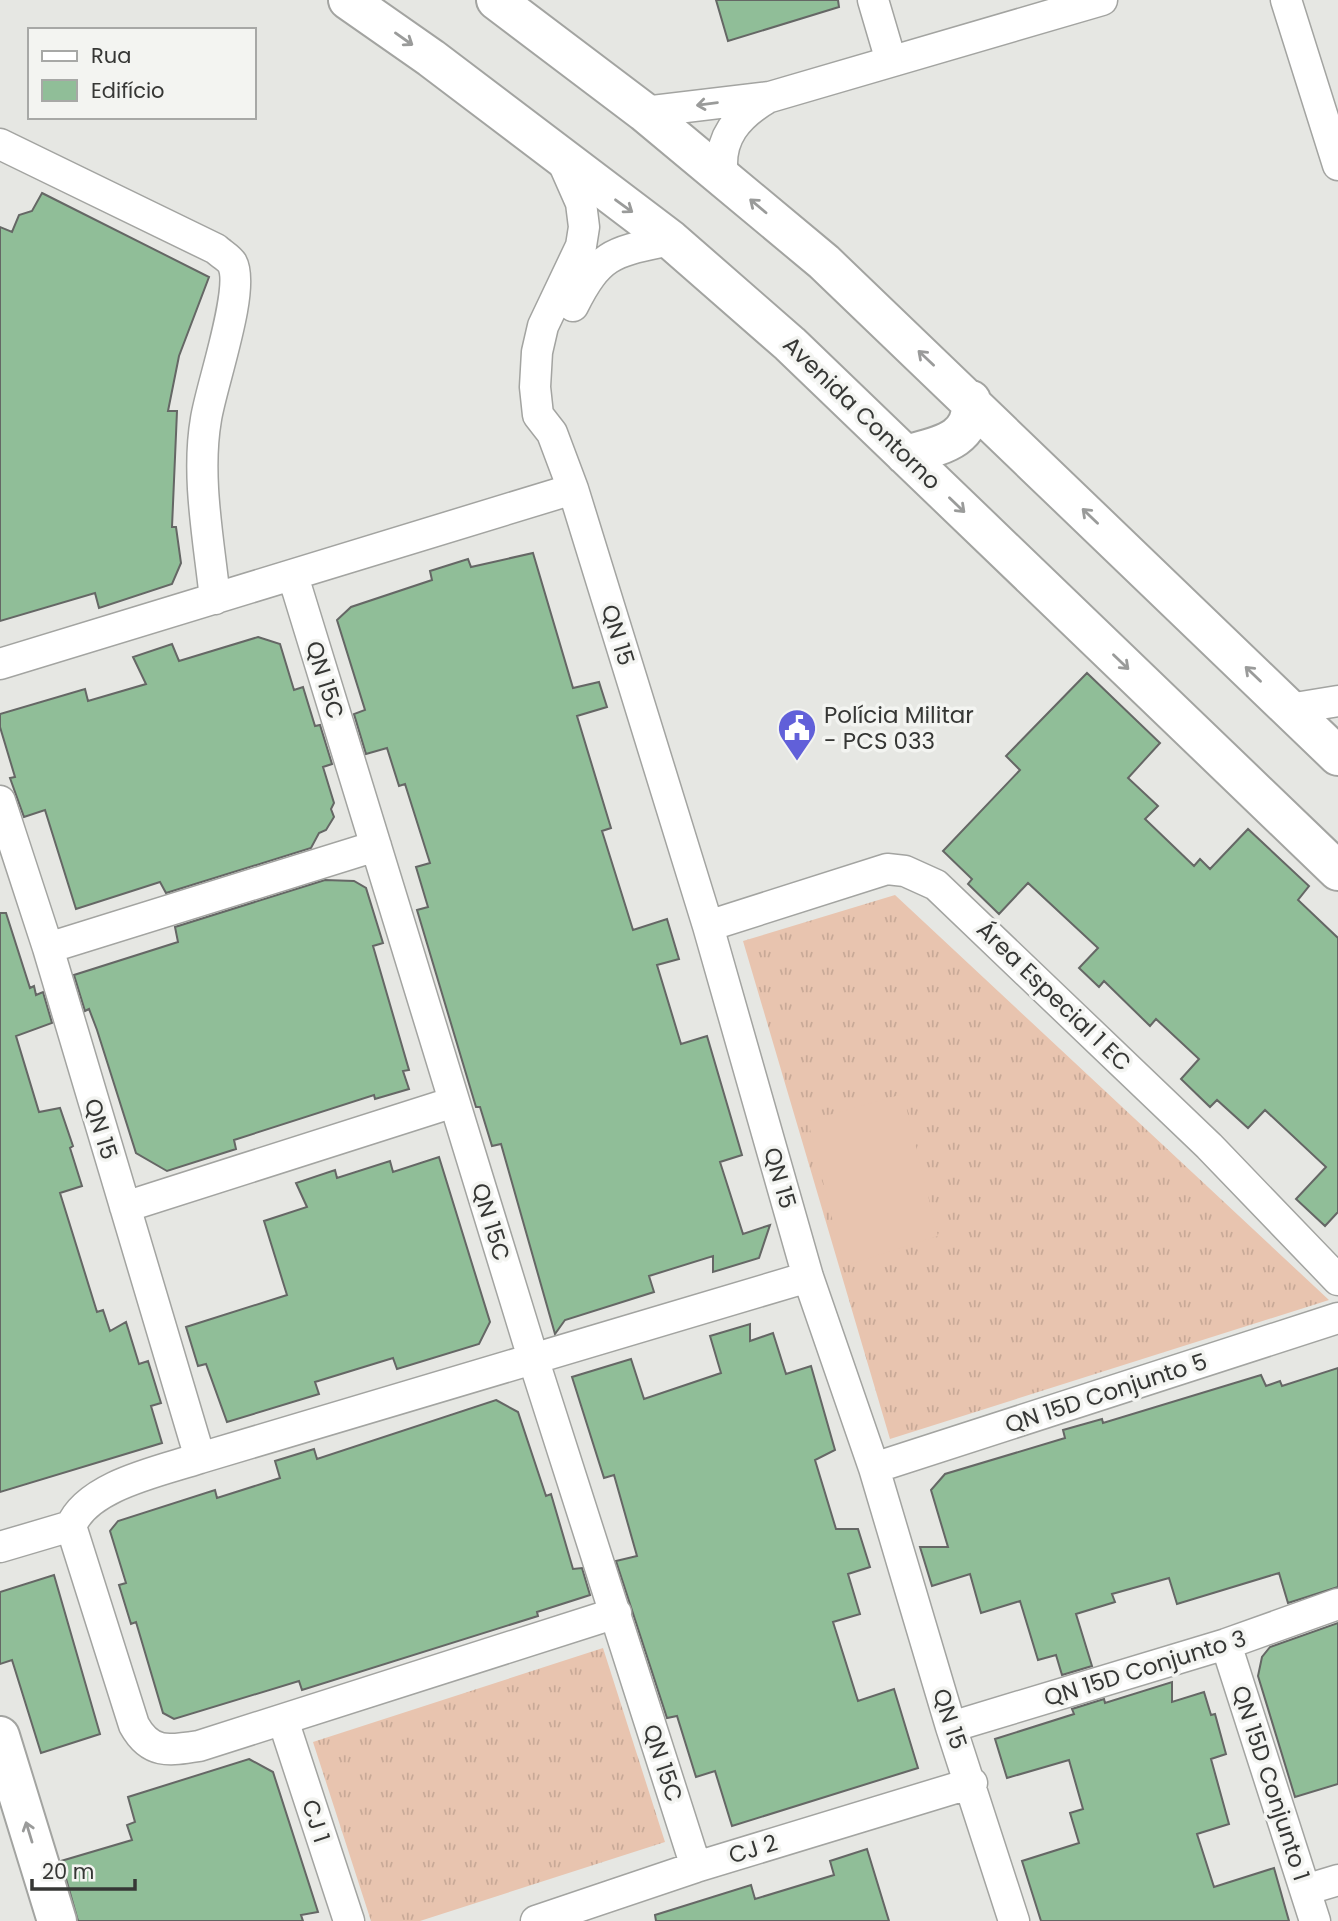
<svg xmlns="http://www.w3.org/2000/svg" width="1338" height="1921" viewBox="0 0 1338 1921" font-family="Poppins,sans-serif">
  <style>
    .grass { fill: url(#grass-tufts) }
    .garden { fill: #e8c4af }
    .building { fill: #90be98; stroke: #656765; stroke-width: 2 }
    .lines { fill: none; stroke-linecap: round; stroke-linejoin: round }
    .minor-casing { stroke: #a3a4a1; stroke-width: 33 }
    .secondary-casing { stroke: #a3a4a1; stroke-width: 42 }
    .minor { stroke: #fff; stroke-width: 30 }
    .secondary { stroke: #fff; stroke-width: 38 }
    .oneway { stroke: #9a9b9a }
    .labels { text-anchor: middle; stroke-width: 7; stroke-linejoin: round; paint-order: stroke }
    .street-label { font-size: 23px; fill: #363735; stroke: #f3f4f1 }
    .poi-label { font-size: 23px; fill: #363735; stroke: #f3f4f1; text-anchor: start }
  </style>
  <defs>
    <pattern id="grass-tufts" width="24" height="20" patternUnits="userSpaceOnUse" patternTransform="scale(1.75)"><rect width="24" height="20" fill="#e8c4af"/><path d="M3 7l-1-3M5 7V3M7 7l1-3M15 17l-1-3M17 17v-4M19 17l1-3" fill="none" stroke="#c8a997"/></pattern>
  </defs>
  <rect width="100%" height="100%" fill="#e6e7e3"/>
  <path class="grass" d="M895,895l434,405 -439,139 -147,-498z
    M603,1648l62,194 -245,79h-49l-58,-179z"/>
  <path class="garden" d="M903,1094l35,142 -94,30 -36,-145z"/>
  <path class="building" d="M716,0h122l1,7 -111,34z
    M42,193l167,84 -30,79 -11,55h9l-5,116h4l5,36 -9,21 -73,24 -4,-15 -95,28v-394l12,5 7,-17 13,-4z
    M533,553l40,135 26,-6 8,25 -30,9 34,112 -9,3 31,99 34,-11 12,40 -22,6 24,79 26,-8 35,119 -22,7 23,72 27,-9 -11,33 -46,14v-16l-64,20 5,16 -89,28 -10,14 -54,-190 -9,2 -12,-39h-4l-59,-197 11,-3 -12,-40 14,-4 -25,-79 -6,2 -12,-38 -21,6 -12,-40 11,-4 -28,-90 14,-13 81,-27 -2,-9 38,-12 3,8z
    M258,637l22,7 14,46 9,-3 12,39 5,-1 12,39 -9,3 11,36 -3,6 3,8 -8,13 -7,3 -8,15 -145,45 -6,-11 -84,27 -31,-99 -21,7 -14,-39 5,-1 -15,-50v-13l85,-25 3,12 58,-17 -13,-27 39,-13 7,17z
    M1087,673l73,70 -32,35 30,28 -13,13 49,47 6,-7 10,10 38,-40 61,57 -11,14 40,38v274l-13,14 -29,-27 30,-32 -61,-57 -17,18 -31,-28 -7,7 -29,-28 18,-20 -43,-40 -6,7 -46,-45 -5,6 -20,-19 19,-20 -70,-65 -29,31 -31,-30 4,-5 -29,-28 77,-81 -14,-14z
    M325,880l29,1 12,7 17,55 -10,3 36,124 -6,1 6,18 -34,10 -1,-4 -140,45 2,9 -69,22 -31,-18 -39,-123 -8,-21 -4,2 -11,-36 104,-33 -3,-15z
    M0,913h6l24,75 4,-2 2,9 7,-3 9,31 -36,13 23,76 21,-4 13,38 -3,2 12,38 -22,7 37,119 6,-2 7,21 16,-9 13,42 9,-3 13,42 -10,3 11,37 -162,49z
    M439,1157l51,165 -11,22 -82,25 -4,-11 -78,24 4,12 -92,28 -21,-58 -8,2 -12,-39 101,-32 -23,-74 43,-14 -11,-24 39,-13 2,8 53,-17 3,11z
    M750,1324v17l23,-8 13,41 25,-8 24,84 -20,10 21,69h22l12,38 -22,7 12,40 -27,8 25,79 36,-12 24,79 -186,58 -17,-55 -19,6 -19,-61 -10,2 -51,-157 21,-5 -23,-81 -10,3 -32,-101 59,-18 13,40 77,-26 -11,-37z
    M1338,1368v219l-50,16 -9,-30 -102,31 -8,-26 -57,16 3,8 -39,12 16,52 -30,9 -6,-20 -18,5 -18,-59 -39,12 -11,-39 -38,12 -12,-39h28l-17,-57 14,-16 120,-36 -2,-8 39,-11 1,4 158,-48 5,11 14,-5 2,5z
    M496,1400l22,12 28,84 5,-2 22,75 9,-1 8,27 -53,17 1,4 -236,74 -3,-9 -125,38 -11,-6 -27,-91 -5,2 -12,-39 7,-2 -16,-52 8,-10 97,-31 2,8 63,-20 -5,-17 39,-12 3,10z
    M54,1575l46,159 -59,19 -29,-93 -12,4v-72z
    M1338,1623v161l-43,13 -37,-121 4,-19 8,-10z
    M1172,1682v20l32,-10 7,23 4,-1 11,40 -15,5 18,65 -32,10 17,53 60,-19 15,53h-248l-19,-60 57,-18 -9,-30 13,-4 -14,-49 -62,18 -12,-39 79,-25 -2,-5 32,-10 1,4z
    M249,1759l24,13 45,140 -17,3 2,6h-225l-17,-60 71,-21 -5,-15 8,-3 -7,-25z
    M867,1849l22,72h-233l-1,-6 96,-30 4,14 79,-24 -4,-14z"/>
  <g class="lines">
    <g class="minor-casing">
      <path id="minor" d="M873,0l18,61
        M1286,0l52,165
        M644,112l126,-15 332,-97
        M0,144l216,105c4,4 13,9 16,14 14,25 -21,123 -26,156 -10,58 3,122 9,180
        M562,160l19,43 3,24 -3,19 -38,80 -6,26 -2,35 3,28 14,18 21,56 135,437 100,351 66,191 77,259 63,194
        M723,176c-6,-38 15,-61 46,-79
        M573,306c27,-54 41,-54 98,-66
        M293,576l240,782 163,509
        M0,664l573,-175
        M1289,709l49,-8
        M0,801l48,147 152,510
        M708,926l179,-57 18,2 31,14 273,261 129,134
        M48,948l328,-102
        M125,1207l329,-105
        M874,1468l464,-150
        M0,1547l71,-21
        M616,1613l-417,133c-31,5 -49,8 -65,-21l-63,-199c17,-41 90,-55 129,-68l608,-181
        M1226,1644l89,277
        M283,1720l66,201
        M951,1727l275,-83 112,-40
        M1305,1890l33,-10
        M536,1921l160,-54 276,-84"/>
    </g>
    <g class="secondary-casing">
      <path id="secondary" d="M348,0l83,58 240,182 119,104 548,527
        M496,0l148,112 180,150 514,494
        M905,455c32,-9 69,-13 66,-55
        M0,1736l57,185"/>
    </g>
    <use href="#minor" class="minor"/>
    <use href="#secondary" class="secondary"/>
  </g>
  <defs><path id="oneway-shaft" d="M-6 0H5M1.5-3L5.5 0L1.5 3" fill="none" stroke-width="1.6" stroke-linecap="round" stroke-linejoin="round" transform="scale(1.75)"/></defs>
  <g class="oneway">
    <use href="#oneway-shaft" transform="translate(404 39) rotate(35)"/>
    <use href="#oneway-shaft" transform="translate(707 104) rotate(173)"/>
    <use href="#oneway-shaft" transform="translate(624 206) rotate(36)"/>
    <use href="#oneway-shaft" transform="translate(758 206) rotate(-140)"/>
    <use href="#oneway-shaft" transform="translate(926 358) rotate(-137)"/>
    <use href="#oneway-shaft" transform="translate(957 505) rotate(44)"/>
    <use href="#oneway-shaft" transform="translate(1090 516) rotate(-136)"/>
    <use href="#oneway-shaft" transform="translate(1121 662) rotate(44)"/>
    <use href="#oneway-shaft" transform="translate(1253 674) rotate(-136)"/>
    <use href="#oneway-shaft" transform="translate(29 1832) rotate(-107)"/>
  </g>
  <defs>
    <g id="civic-pin" transform="scale(2.0125)"><path d="M0 17L-7.5 6A9.5 9.5 0 1 1 7.5 6Z" fill="#6160d9" stroke="#f3f4f1"/><path d="M-.6-6.5H3V-4.5H.6V-3L4-1V1h2V6H-6V1h2V-1L-.6-3ZM-1.2 2.5V6h2.4V2.5Z" fill="#fff"/></g>
  </defs>
  <g fill-rule="evenodd">
    <use href="#civic-pin" x="797" y="728"/>
  </g>
  <g class="labels">
    <g class="street-label">
      <text transform="translate(862 413) rotate(44)" y="8">Avenida Contorno</text>
      <text transform="translate(618 635) rotate(73)" y="8">QN 15</text>
      <text transform="translate(325 680) rotate(73)" y="8">QN 15C</text>
      <text transform="translate(1054 996) rotate(44)" y="8">Área Especial 1 EC</text>
      <text transform="translate(101 1129) rotate(73)" y="8">QN 15</text>
      <text transform="translate(780 1178) rotate(74)" y="8">QN 15</text>
      <text transform="translate(491 1222) rotate(73)" y="8">QN 15C</text>
      <text transform="translate(1106 1393) rotate(-18)" y="8">QN 15D Conjunto 5</text>
      <text transform="translate(1145 1668) rotate(-17)" y="8">QN 15D Conjunto 3</text>
      <text transform="translate(950 1719) rotate(72)" y="8">QN 15</text>
      <text transform="translate(663 1763) rotate(72)" y="8">QN 15C</text>
      <text transform="translate(1271 1783) rotate(72)" y="8">QN 15D Conjunto 1</text>
      <text transform="translate(316 1821) rotate(72)" y="8">CJ 1</text>
      <text transform="translate(753 1849) rotate(-17)" y="8">CJ 2</text>
    </g>
    <g class="poi-label">
      <text x="824" y="723">Polícia Militar<tspan x="824" dy="26">- PCS 033</tspan></text>
    </g>
  </g>
  <rect x="28" y="28" width="228" height="91" fill="#f3f4f1" stroke="#a7a8a6" stroke-width="2"/>
  <rect x="42" y="51" width="35" height="10" fill="#ffffff" stroke="#a7a8a6" stroke-width="2"/>
  <text x="91" y="63" font-size="21" fill="#363735">Rua</text>
  <rect x="42" y="80" width="35" height="21" fill="#90be98" stroke="#a7a8a6" stroke-width="2"/>
  <text x="91" y="98" font-size="21" fill="#363735">Edifício</text>
  <path d="M32 1879v10h103v-10" fill="none" stroke="#363735" stroke-width="3.5"/>
  <text x="42" y="1879" font-size="21" fill="#363735" stroke="#f3f4f1" stroke-width="5" paint-order="stroke">20 m</text>
</svg>
